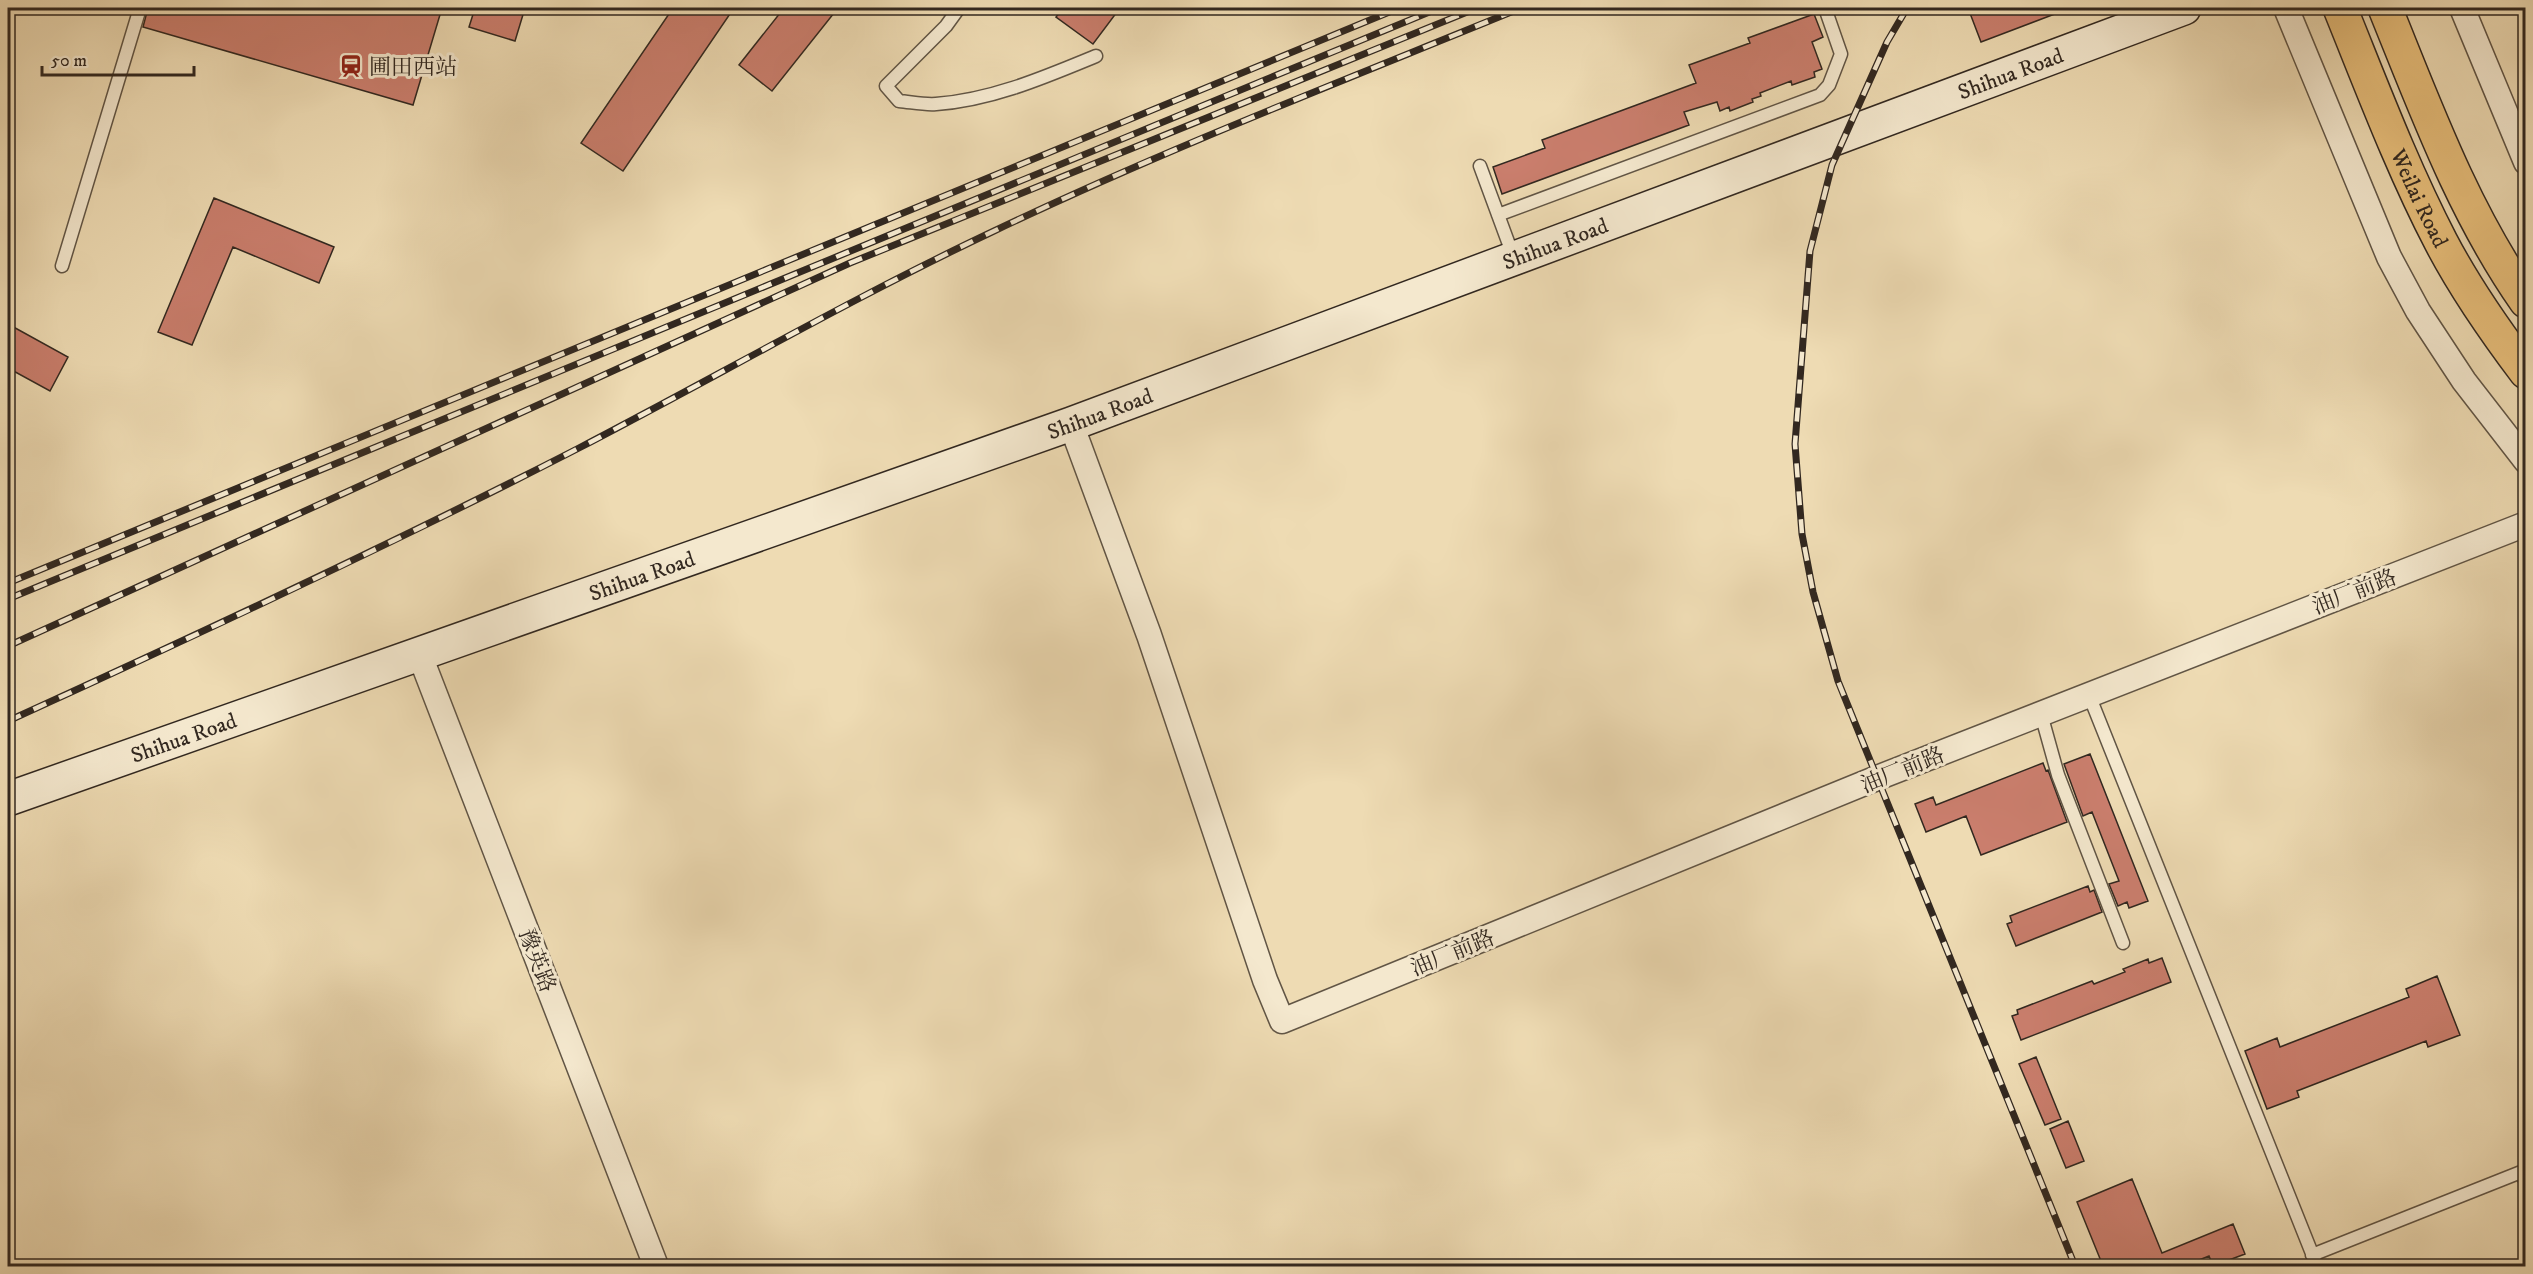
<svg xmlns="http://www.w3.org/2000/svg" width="2533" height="1274" viewBox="0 0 2533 1274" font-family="'IM FELL DW Pica','Noto Serif SC',serif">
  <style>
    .building { fill: #ca7e6d; stroke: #322820; stroke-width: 1.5 }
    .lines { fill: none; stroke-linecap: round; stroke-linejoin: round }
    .lane-casing { stroke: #615545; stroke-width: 15 }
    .street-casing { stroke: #615545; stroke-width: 27 }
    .secondary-casing { stroke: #322820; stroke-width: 36 }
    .primary-casing { stroke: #322820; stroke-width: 36 }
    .lane { stroke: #f4e8ce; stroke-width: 12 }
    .street { stroke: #f4e8ce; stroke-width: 24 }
    .secondary { stroke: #f4e8ce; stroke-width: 33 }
    .primary { stroke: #e7be7a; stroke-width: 33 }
    .rail-casing { stroke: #322820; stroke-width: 7 }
    .rail { stroke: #f4e8ce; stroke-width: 4.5; stroke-dasharray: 14; stroke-linecap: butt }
    .labels { text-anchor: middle; stroke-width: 6; stroke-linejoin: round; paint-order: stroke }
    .poi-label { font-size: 22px; fill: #322820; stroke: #f4e8ce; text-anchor: start }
    .street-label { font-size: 22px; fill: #322820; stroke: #f4e8ce }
  </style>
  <rect width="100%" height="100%" fill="#eedbb3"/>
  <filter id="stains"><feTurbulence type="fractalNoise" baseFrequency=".00333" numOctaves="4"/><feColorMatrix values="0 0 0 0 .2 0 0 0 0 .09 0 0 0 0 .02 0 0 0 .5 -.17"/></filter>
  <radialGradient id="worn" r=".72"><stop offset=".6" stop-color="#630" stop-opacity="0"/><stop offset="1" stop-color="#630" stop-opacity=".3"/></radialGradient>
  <path class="building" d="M148,8h294l-29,97 -270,-78z
    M475,8h50l-10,33 -46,-14z
    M673,8h61l-111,163 -42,-28z
    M784,8h54l-66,83 -33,-26z
    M1063,8h57l-27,36 -37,-27z
    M1968,8h100v1l-87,33z
    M1814,14l9,23 -11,5 10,27 -8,3 1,5 -23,8 -1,-4 -31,12 1,3 -9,3 1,3 -23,9 -1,-4 -9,4 -3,-9 -33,10 5,13 -187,69 -9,-27 52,-19 -3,-8 154,-57 -7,-18 61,-22 -2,-5z
    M214,198l120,49 -15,36 -86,-36 -41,98 -34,-13z
    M8,324l60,33 -18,34 -42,-23z
    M2090,754l58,147 -19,7 -2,-6 -9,4 -9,-22 10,-3 -27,-69 -9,4 -19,-52z
    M2043,763l3,8 2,-1 19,52 -86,33 -15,-39 -40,16 -11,-28 18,-7 3,8z
    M2088,886l2,6 4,-2 8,22 -86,34 -9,-22 5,-2 -2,-6z
    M2162,958l9,24 -150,58 -9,-24 6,-2 -1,-4 75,-29 2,3 31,-12 -2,-3 25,-10 1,4z
    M2437,976l23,59 -32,12 -2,-6 -129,50 2,6 -32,12 -22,-58 32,-13 3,9 129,-50 -3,-8z
    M2036,1057l25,62 -16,6 -26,-61z
    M2068,1121l16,40 -18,7 -16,-39z
    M2132,1179l30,74 71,-29 12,30 -32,12 -4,-10 -25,10h-81l-26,-64z"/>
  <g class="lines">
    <g class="lane-casing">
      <path id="lane" d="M959,8l-13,18 -60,60 13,15c12,1 25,4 37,3 56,-4 109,-27 160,-48
        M1480,166l34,92
        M1498,215l322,-120 9,-10 12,-31 -16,-46
        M62,266l78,-258
        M2089,695l228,571
        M2041,714l17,61 65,168
        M2312,1255l209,-83 5,11"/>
    </g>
    <g class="street-casing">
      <path id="street" d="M2286,8l103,249 29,54 46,70 62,80
        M2462,8l64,154
        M1071,424l78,211 116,345 17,41 595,-243 649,-254
        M419,653l237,613"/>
    </g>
    <g class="secondary-casing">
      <g id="secondary">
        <path id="s1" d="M8,799l1063,-375 1113,-416"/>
      </g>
    </g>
    <g class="primary-casing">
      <g id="primary">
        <path id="s2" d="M2340,8c32,79 62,159 101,234 24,46 54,89 85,130"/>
        <path d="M2385,8c41,101 78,203 141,293"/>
      </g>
    </g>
    <use href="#lane" class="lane"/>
    <use href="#street" class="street"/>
    <use href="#secondary" class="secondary"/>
    <use href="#primary" class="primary"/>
    <g class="rail-casing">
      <path id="rail" d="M1907,8l-20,34 -55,123 -22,86 -15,193 7,90 11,58 25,89 237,585
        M8,583l1391,-575
        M8,599l1431,-591
        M8,646l842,-383 627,-255
        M8,721c191,-87 382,-176 569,-272 139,-72 275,-151 417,-218 172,-82 351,-151 527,-223"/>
    </g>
    <use href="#rail" class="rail"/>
  </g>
  <defs>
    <g id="station-bare" transform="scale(1.8)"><path d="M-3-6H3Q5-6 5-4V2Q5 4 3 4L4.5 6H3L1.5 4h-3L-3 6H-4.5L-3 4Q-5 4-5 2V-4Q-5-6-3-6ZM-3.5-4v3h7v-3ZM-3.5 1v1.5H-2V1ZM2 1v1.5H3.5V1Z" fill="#8f2418" stroke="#f4e8ce" stroke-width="2.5" paint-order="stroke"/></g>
  </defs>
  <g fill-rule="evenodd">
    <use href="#station-bare" x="351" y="66"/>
  </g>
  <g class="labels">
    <g class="poi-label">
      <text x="369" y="74">圃田西站</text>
    </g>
    <g class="street-label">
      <text dy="8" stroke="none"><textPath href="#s1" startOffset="2130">Shihua Road</textPath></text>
      <text dy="8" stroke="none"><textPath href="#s2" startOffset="206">Weilai Road</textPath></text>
      <text dy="8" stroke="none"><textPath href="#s1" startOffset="1644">Shihua Road</textPath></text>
      <text dy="8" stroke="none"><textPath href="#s1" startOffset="1158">Shihua Road</textPath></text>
      <text dy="8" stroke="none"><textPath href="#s1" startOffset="672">Shihua Road</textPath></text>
      <text transform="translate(2354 591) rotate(-21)" y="8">油厂前路</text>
      <text dy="8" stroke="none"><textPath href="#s1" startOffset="186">Shihua Road</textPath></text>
      <text transform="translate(1902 769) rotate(-22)" y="8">油厂前路</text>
      <text transform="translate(1452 952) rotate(-22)" y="8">油厂前路</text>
      <text transform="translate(538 960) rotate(69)" y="8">豫英路</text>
    </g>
  </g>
  <rect width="2533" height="1274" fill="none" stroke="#eedbb3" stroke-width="30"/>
  <rect x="9" y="9" width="2515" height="1256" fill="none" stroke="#322820" stroke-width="3"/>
  <rect x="15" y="15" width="2503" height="1244" fill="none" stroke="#322820" stroke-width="1.5"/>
  <path d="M42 66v9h152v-9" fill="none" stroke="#322820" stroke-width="3"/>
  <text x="51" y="66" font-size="18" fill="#322820" stroke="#f4e8ce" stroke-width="4.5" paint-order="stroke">50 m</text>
  <rect width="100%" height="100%" filter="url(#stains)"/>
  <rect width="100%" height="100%" fill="url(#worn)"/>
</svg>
